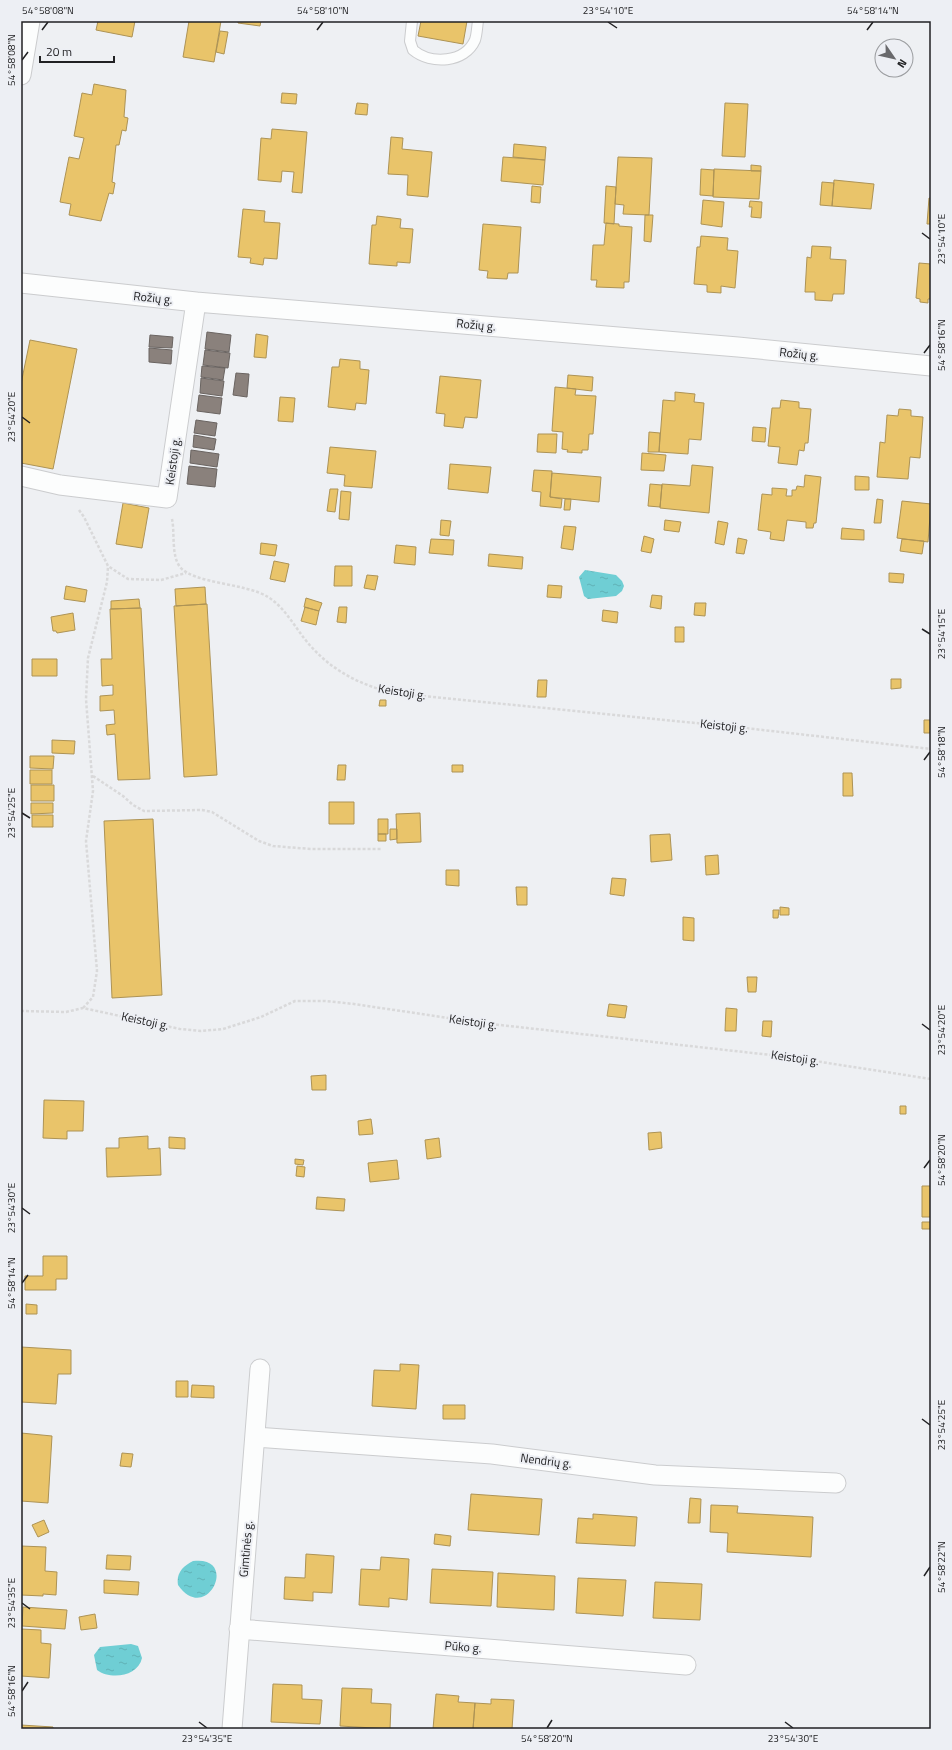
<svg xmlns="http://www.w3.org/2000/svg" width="952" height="1750" viewBox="0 0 952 1750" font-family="'Titillium Web',sans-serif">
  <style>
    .water { fill: url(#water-ripples) }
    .homes { fill: #e9c46a; stroke: #ad9355 }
    .industry { fill: #8a817c; stroke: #6a6461 }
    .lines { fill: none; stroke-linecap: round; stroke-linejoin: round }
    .lane-casing { stroke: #cbccce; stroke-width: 12 }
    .street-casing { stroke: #cbccce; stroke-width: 21 }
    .path { stroke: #d9d9da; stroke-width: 2.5; stroke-dasharray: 3 2; stroke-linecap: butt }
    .lane { stroke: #fcfdfd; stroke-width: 10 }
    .street { stroke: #fcfdfd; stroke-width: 19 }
    .ticks { fill: none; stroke: #212123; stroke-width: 1.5 }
    .labels { text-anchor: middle; stroke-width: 4; stroke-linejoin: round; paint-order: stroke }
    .street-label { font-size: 12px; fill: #212123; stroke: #edeff4 }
    .neatline { fill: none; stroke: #212123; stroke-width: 1.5 }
    .ticks-label { font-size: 10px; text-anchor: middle; fill: #212123 }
  </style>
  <defs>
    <pattern id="water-ripples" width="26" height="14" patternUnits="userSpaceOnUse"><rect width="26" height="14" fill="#6fced4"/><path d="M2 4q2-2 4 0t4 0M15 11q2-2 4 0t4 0" fill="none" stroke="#60b1b6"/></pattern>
  </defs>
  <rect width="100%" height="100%" fill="#eef0f3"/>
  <path class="water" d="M585,570l31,5 6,6 2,5 -2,5 -6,5 -28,3 -4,-3 -5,-19z
    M193,1561c47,-6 14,65 -15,24 -2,-12 5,-19 15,-24z
    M131,1644l7,2 4,12c-4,19 -32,22 -45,12l-3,-15 6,-8z"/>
  <path class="homes" d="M98,21h37l-3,16 -36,-7z
    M189,21h32l-7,41 -31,-5z
    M238,21h23l-1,5 -22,-3z
    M421,21h46l-4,23 -45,-8z
    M220,31l8,1 -4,22 -8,-2z
    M94,84l32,6 -2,27 4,1 -2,13 -4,-1 -3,15h-3l-4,37 3,1 -2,11 -4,-1 -8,28 -32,-6 2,-11 -11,-2 9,-45 10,2 5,-21 -10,-2 8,-43 10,2z
    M282,93l15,1 -1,10 -15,-1z
    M357,103l11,1 -1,11 -12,-1z
    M725,103l23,1 -3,53 -23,-1z
    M272,129l35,3 -5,61 -10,-1 2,-20 -12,-1 -1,11 -23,-2 3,-42 10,1z
    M391,137l12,1 -1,11 30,3 -4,45 -21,-2 1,-20 -20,-1z
    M514,144l32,3 -1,13 -32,-3z
    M503,157l42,3 -2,25 -42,-4z
    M618,157l34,1 -3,57 -26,-1 1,-9 -9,-1z
    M751,165l10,1v5h-10z
    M701,169l13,1 -1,26 -13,-1z
    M714,169l47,2 -2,28 -46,-2z
    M834,180l40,4 -3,25 -39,-3z
    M822,182l12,1 -2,23 -12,-1z
    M532,186l9,1 -1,16 -9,-1z
    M606,186l10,1 -2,37 -10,-1z
    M929,198h2v26h-4z
    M703,200l21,2 -2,25 -21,-3z
    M750,201l12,1 -1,16 -10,-1 1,-10h-3z
    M243,209l22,2 -1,11 16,1 -3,36 -13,-1 -1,7 -13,-2 1,-5 -13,-1z
    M645,215h8l-2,27 -7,-1z
    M377,216l24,3 -1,9 13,1 -3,34 -13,-1v4l-28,-2 3,-39h4z
    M606,223l13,1v2l13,1 -3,55h-5v6l-28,-1 1,-7h-6l2,-35h11z
    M483,224l38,3 -3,46h-10l-1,6 -20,-1 1,-7 -9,-1z
    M701,236l27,2 -1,12 11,1 -3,37 -14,-2v7l-14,-1v-7l-13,-1 3,-37h3z
    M812,246l19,1 -1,12 16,1 -2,34h-11l-1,7 -17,-1v-8h-10l2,-35 4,1z
    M919,263l12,1v35h-3v4l-8,-1v-3l-4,-1z
    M256,334l12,2 -2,22 -12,-1z
    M30,340l47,9 -24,120 -32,-6v-79z
    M340,359l20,2v8l9,1 -3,34 -10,-1 -1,7 -27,-3 4,-40h7z
    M568,375l25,2 -1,14 -25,-3z
    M440,376l41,4 -4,38 -12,-1 -2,11 -19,-2 1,-12 -9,-1z
    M555,387l21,2 -1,6 21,1 -3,38h-4l-1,16h-6v3l-15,-1 1,-2 -6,-1 1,-17 -11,-1z
    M675,392l20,2 -1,8 10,1 -3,37 -12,-1 -1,15 -29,-2 4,-52 12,1z
    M280,397l15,1 -2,24 -15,-1z
    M781,400l18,2v6l12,1 -3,34h-3l-1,8 -5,-1 -2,15 -19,-2 2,-16 -12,-1 4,-38h8z
    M899,409l12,1v6l12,1 -3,41 -10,-1 -2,22 -31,-2 3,-35 5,1 2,-28 11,1z
    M753,427l13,1 -1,14 -13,-1z
    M649,432l11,1 -1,19h-11z
    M538,434h19l-1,19 -19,-1z
    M330,447l46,4 -4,37 -28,-2 1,-11 -18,-2z
    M642,453l24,2 -2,16 -23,-1z
    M450,464l41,3 -3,26 -40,-4z
    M692,465l21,2 -4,46 -49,-5 2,-24 28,2z
    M534,470l18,1 -2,26 12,2 -1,9 -21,-2 1,-14 -9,-1z
    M552,473l49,4 -2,25 -49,-5z
    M805,475l16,2 -5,46h-2l-1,5h-7v-6l-19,-2 -3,21 -14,-2 1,-7 -13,-2 4,-36 10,1v-7l15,1 -1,7h6v-6h4l1,-4 7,1z
    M855,476l14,1v13h-14z
    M650,484l12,1 -2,22 -12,-1z
    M330,489h8l-3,23 -8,-1z
    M341,491l10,1 -2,28 -10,-1z
    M565,499h6l-1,11h-6z
    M877,499l6,1 -2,23h-7z
    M902,501l29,3 -3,38 -31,-4z
    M123,503l26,5 -7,40 -26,-4z
    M441,520l10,1 -2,15 -9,-1z
    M665,520l16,2 -2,10 -15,-2z
    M718,521l10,2 -4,22 -9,-2z
    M564,526l12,1 -3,23 -12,-2z
    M842,528l22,2v10l-23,-1z
    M644,536l10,3 -3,14 -10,-2z
    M738,538l9,2 -3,14 -8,-1z
    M431,539l23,1 -1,15 -24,-2z
    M902,539l22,2 -2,13 -22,-3z
    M261,543l16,2 -2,11 -15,-2z
    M396,545l20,2 -1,18 -21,-2z
    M489,554l34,3 -1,12 -34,-3z
    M274,561l15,3 -4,18 -15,-3z
    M335,566h17v20h-18z
    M889,573l15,1 -1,9 -14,-1z
    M367,575l11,1 -3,14 -11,-2z
    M548,585l14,1 -1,12 -14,-1z
    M66,586l21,4 -2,12 -21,-3z
    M205,587l1,17 -30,2 -1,-17z
    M652,595l10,1 -1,13 -11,-2z
    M306,598l16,5 -3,8 -15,-4z
    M139,599l1,9 -29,1v-8z
    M695,603h11l-1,13 -11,-1z
    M207,604l10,171 -33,2 -10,-171z
    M305,607l14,4 -3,14 -15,-4z
    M339,607h8l-1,16 -9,-1z
    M141,608l9,171 -32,1 -3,-46 -8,1 -1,-10 9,-1 -1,-14 -14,1v-15l13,-1v-10l-11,1 -1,-27h11l-2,-50z
    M603,610l15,2 -1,11 -15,-2z
    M73,613l2,17 -18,3 -1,-2h-3l-2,-14z
    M675,627h9v15h-9z
    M32,659h25v17h-25z
    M891,679h10v9l-10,1z
    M538,680h9l-1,17h-9z
    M380,700h6v6h-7z
    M924,720h7v13h-7z
    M52,740l23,1 -1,13 -22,-1z
    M30,756h24l-1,13 -23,-1z
    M338,765h8l-1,15h-8z
    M452,765h11v7h-11z
    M30,770h22v14h-22z
    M843,773h9l1,23h-10z
    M31,785h23v16h-23z
    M329,802h25v22h-25z
    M31,803h22v10l-22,1z
    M420,813l1,29 -24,1 -1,-29z
    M32,815h21v12h-21z
    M153,819l9,176 -50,3 -8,-177z
    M378,819h10v15h-10z
    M390,829h7v10l-7,1z
    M378,834h8v7h-8z
    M670,834l2,26 -21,2 -1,-27z
    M718,855l1,19 -13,1 -1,-19z
    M446,870h13v16l-13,-1z
    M612,878l14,1 -2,17 -14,-2z
    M516,887h11v18h-10z
    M780,907l9,1v7h-9z
    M773,910h6l-1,8h-5z
    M683,917l11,1v23l-11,-1z
    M747,977h10l-1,15h-8z
    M609,1004l18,2 -2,12 -18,-2z
    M726,1008l11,1 -1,22h-11z
    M763,1021h9l-1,16 -9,-1z
    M326,1075v15h-14l-1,-14z
    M44,1100l40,1 -1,30h-16v8l-24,-1z
    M900,1106h6v8h-6z
    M371,1119l2,15 -14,1 -1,-14z
    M661,1132l1,16 -13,2 -1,-17z
    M148,1136v13l12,-1 1,27 -54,2 -1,-29h13v-10z
    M169,1137l16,1v11l-16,-1z
    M439,1138l2,19 -14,2 -2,-19z
    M295,1159l9,1 -1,5 -8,-1z
    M397,1160l2,19 -29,3 -2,-19z
    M297,1166l8,1 -1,10 -8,-1z
    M922,1186h9v31h-9z
    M317,1197l28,2 -1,12 -28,-2z
    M922,1222h9v7h-9z
    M43,1256h24v23h-11v11h-31v-14h18z
    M26,1304l11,1v9h-11z
    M21,1347l50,3v24h-13l-2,30 -35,-2z
    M400,1364l19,1 -3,44 -44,-3 2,-36 26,1z
    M176,1381h12v16h-12z
    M192,1385l22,1v12l-23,-1z
    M443,1405h22v14h-22z
    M21,1433l31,3 -4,67 -27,-2z
    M122,1453l11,1 -2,13 -11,-1z
    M471,1494l71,5 -3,36 -71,-5z
    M690,1498l11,1 -1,24h-12z
    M711,1505l27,1 -1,7 76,4 -2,40 -84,-5 1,-19 -18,-1z
    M593,1514l44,3 -2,29 -59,-3 2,-25 15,1z
    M44,1520l5,12 -11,5 -6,-12z
    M435,1534l16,2 -1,10 -16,-2z
    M21,1546l25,1 -1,24 12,1 -1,23 -13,-1v2l-22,-1z
    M306,1554l28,2 -2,37 -19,-1v9l-29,-2 1,-22 20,1z
    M107,1555l24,1 -1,14 -24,-1z
    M381,1557l28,2 -2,41 -18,-2v9l-30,-2 2,-36 19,1z
    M432,1569l61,3 -2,34 -61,-3z
    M498,1573l57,3 -1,34 -57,-3z
    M578,1578l48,2 -3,36 -47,-3z
    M104,1580l35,2 -1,13 -34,-2z
    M655,1582l47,2 -2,36 -47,-2z
    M23,1607l44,3 -2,19 -43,-3z
    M95,1614l2,14 -16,2 -2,-13z
    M21,1629l20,1v13l10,1 -2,34 -28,-2z
    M273,1684l29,1v14l20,1 -2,24 -49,-2z
    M342,1688l30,1 -1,14 20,1 -1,25 -50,-3z
    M436,1694l23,2 -1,6 17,1 -2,26h-40z
    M491,1699l23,1 -2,29h-39l2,-26 16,1z
    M21,1725l32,2v2h-32z"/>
  <path class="industry" d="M207,332l24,3 -2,17 -24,-3z
    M150,335l23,2 -1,11 -23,-1z
    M149,348l23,2 -1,14 -22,-2z
    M205,350l25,3 -2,15 -25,-3z
    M202,366l23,2 -2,12 -22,-3z
    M236,373l13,1 -2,23 -14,-2z
    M201,378l23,3 -2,15 -22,-3z
    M199,395l23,3 -2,16 -23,-3z
    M196,420l21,3 -2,13 -21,-3z
    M194,435l22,4 -2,11 -21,-3z
    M191,450l28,4 -2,13 -27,-4z
    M189,466l28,3 -2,18 -28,-3z"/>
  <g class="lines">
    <g class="lane-casing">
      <path id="lane" d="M412,21l-2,20 3,9c18,15 52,13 62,-10 2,-6 2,-13 3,-19"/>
    </g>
    <g class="street-casing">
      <path id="street" d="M21,75l9,-54
        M21,283l175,19 542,45 193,19
        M21,476l39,9 107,13 29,-196
        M255,1437l237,17 163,21 181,8
        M239,1629l447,36
        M232,1729l28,-360"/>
    </g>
    <path class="path" d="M79,510l5,7 24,49 20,13 33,1 25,-7
      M172,519c3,14 -1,36 8,48 14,17 66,16 88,30 16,10 25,27 36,41 23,30 53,46 89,55l343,34 195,22
      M93,776l30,20 10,9 11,6 58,-1 10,2 47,29 14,5 38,3h71
      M83,1008l10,-11 4,-26 -11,-130 7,-50 -7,-92 1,-21 1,-20 19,-76 1,-16
      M21,1011l45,1 17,-4 97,21 21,2 22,-2 38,-12 34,-16h30l29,3 128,19 307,34 142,22"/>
    <use href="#lane" class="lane"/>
    <use href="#street" class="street"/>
  </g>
  <path class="ticks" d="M608,22l9,6M42,30l6,-8M317,30l6,-8M867,30l6,-8M22,60l6,-8M922,233l8,6M924,353l6,-8M22,417l8,6M922,629l8,5M924,760l6,-8M22,813l8,5M922,1024l8,6M924,1168l6,-8M22,1208l8,6M22,1283l6,-8M922,1419l8,6M924,1576l6,-9M22,1603l8,6M22,1691l6,-9M199,1722l8,6M785,1722l8,6M547,1728l5,-8"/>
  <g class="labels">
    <g class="street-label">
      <text transform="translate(153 298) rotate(6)" y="4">Rožių g.</text>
      <text transform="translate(476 325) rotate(5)" y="4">Rožių g.</text>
      <text transform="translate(799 354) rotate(6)" y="4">Rožių g.</text>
      <text transform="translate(173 461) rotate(-82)" y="4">Keistoji g.</text>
      <text transform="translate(402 692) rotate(9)" y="4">Keistoji g.</text>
      <text transform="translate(724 726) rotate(6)" y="4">Keistoji g.</text>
      <text transform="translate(145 1021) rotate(12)" y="4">Keistoji g.</text>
      <text transform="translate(473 1022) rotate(8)" y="4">Keistoji g.</text>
      <text transform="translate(795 1058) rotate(8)" y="4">Keistoji g.</text>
      <text transform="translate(546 1461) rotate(7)" y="4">Nendrių g.</text>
      <text transform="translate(246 1549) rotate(-85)" y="4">Gimtinės g.</text>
      <text transform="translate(463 1647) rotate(5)" y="4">Pūko g.</text>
    </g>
  </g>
  <rect width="952" height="1750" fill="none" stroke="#edeff4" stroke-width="44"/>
  <g transform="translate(894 58) rotate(124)"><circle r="19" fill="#edeff4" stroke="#9b9da0"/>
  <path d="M0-3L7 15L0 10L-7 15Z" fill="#69696c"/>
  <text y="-6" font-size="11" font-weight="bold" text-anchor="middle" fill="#212123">N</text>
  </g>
  <path d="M40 56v6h74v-6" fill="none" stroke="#212123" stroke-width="2"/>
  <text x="46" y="56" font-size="12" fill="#212123" stroke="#edeff4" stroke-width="3" paint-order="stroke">20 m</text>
  <rect x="22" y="22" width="908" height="1706" class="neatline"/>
  <g class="ticks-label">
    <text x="48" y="14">54°58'08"N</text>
    <text x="323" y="14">54°58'10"N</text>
    <text x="608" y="14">23°54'10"E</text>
    <text x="873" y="14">54°58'14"N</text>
    <text transform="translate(11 60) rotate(-90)" y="4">54°58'08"N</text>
    <text transform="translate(941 239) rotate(-90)" y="4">23°54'10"E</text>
    <text transform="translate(941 345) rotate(-90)" y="4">54°58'16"N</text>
    <text transform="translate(11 417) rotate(-90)" y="4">23°54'20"E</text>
    <text transform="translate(941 634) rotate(-90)" y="4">23°54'15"E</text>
    <text transform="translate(941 752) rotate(-90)" y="4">54°58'18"N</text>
    <text transform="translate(11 813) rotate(-90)" y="4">23°54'25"E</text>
    <text transform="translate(941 1030) rotate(-90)" y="4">23°54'20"E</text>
    <text transform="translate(941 1160) rotate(-90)" y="4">54°58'20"N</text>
    <text transform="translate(11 1208) rotate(-90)" y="4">23°54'30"E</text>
    <text transform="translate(11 1283) rotate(-90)" y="4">54°58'14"N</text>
    <text transform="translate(941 1425) rotate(-90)" y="4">23°54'25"E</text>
    <text transform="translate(941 1567) rotate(-90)" y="4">54°58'22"N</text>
    <text transform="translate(11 1603) rotate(-90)" y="4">23°54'35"E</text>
    <text transform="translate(11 1691) rotate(-90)" y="4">54°58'16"N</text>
    <text x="207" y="1742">23°54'35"E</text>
    <text x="547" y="1742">54°58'20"N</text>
    <text x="793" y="1742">23°54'30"E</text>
  </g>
</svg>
